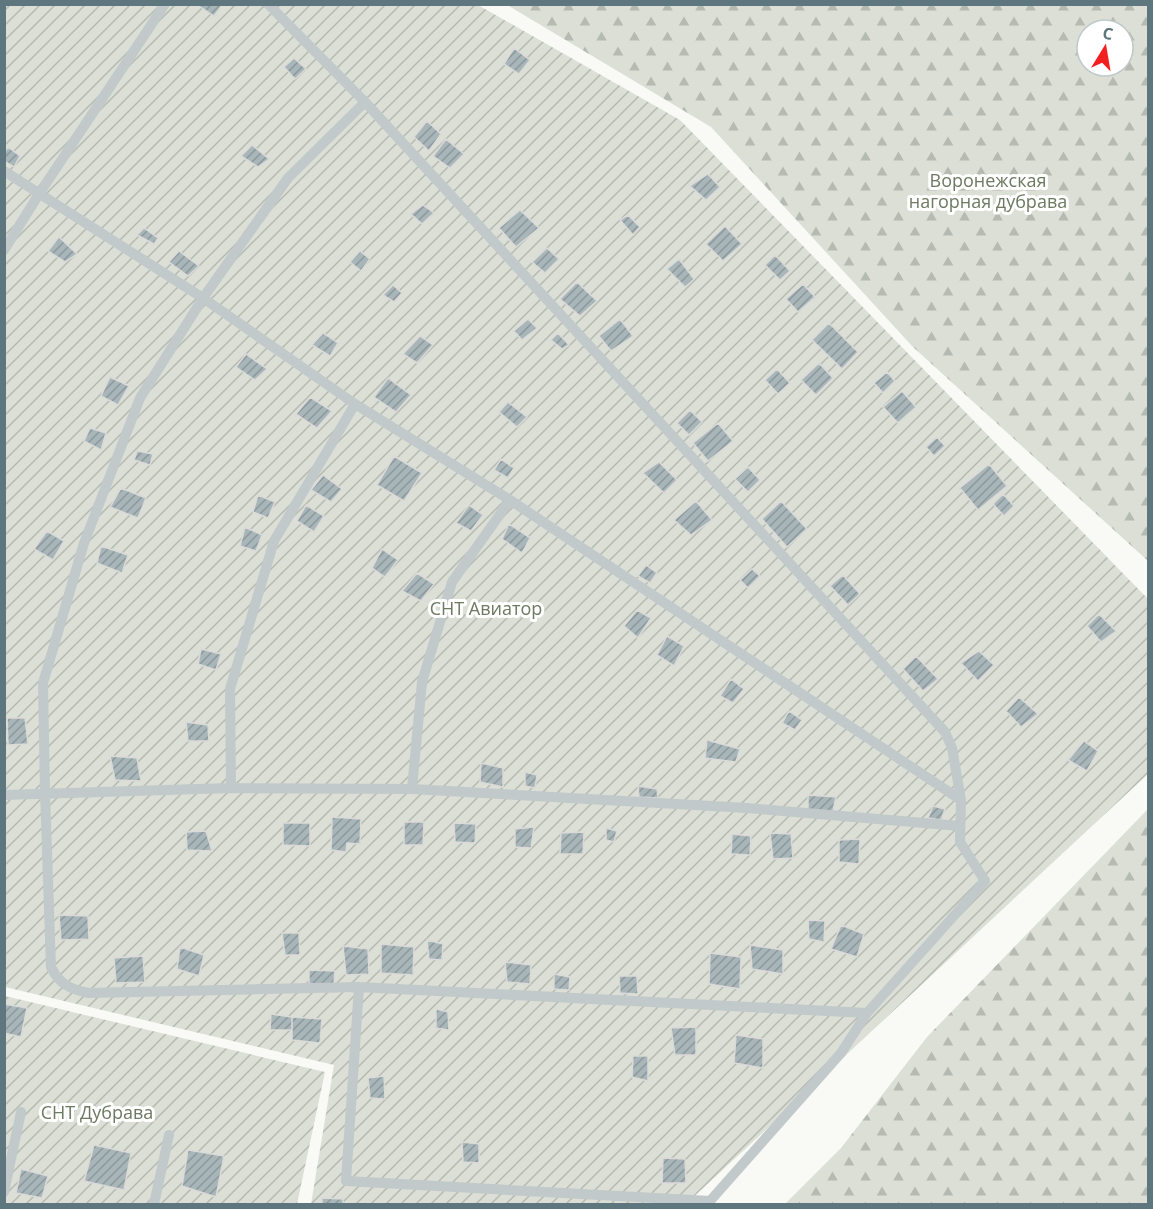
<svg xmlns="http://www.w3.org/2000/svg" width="1153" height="1209" viewBox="0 0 1153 1209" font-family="'Open Sans',sans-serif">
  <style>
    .forest { fill: url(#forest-firs); fill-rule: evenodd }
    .garden { fill: url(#garden-furrows) }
    .building { fill: url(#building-hatch); stroke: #dbdad9; stroke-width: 1.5 }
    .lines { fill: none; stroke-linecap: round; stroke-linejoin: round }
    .street { stroke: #c2c9cb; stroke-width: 10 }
    .labels { text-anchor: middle; stroke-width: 6; stroke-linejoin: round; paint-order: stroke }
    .park-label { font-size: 18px; fill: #6c7a61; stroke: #fff }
  </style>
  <defs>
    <pattern id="forest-firs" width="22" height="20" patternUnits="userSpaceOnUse" patternTransform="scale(1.5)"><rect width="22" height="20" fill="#dbdfd5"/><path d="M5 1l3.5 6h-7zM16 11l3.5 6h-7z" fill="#b5bab2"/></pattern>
    <pattern id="garden-furrows" width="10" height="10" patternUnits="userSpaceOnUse" patternTransform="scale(1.5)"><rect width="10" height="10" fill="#dbdfd5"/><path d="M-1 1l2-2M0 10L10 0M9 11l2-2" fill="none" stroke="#b5bab2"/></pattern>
    <pattern id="building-hatch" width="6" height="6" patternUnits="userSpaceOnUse" patternTransform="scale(1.5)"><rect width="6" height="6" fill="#a8b6b9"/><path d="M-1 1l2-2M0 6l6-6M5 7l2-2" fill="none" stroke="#8c999c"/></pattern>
  </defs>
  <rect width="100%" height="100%" fill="#f9f9f6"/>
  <path class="forest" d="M507,5h641v556l-235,-214 -202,-220zM1087,30h36v36h-36z
    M1148,809v395h-363l56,-56 86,-111z"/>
  <path class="garden" d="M5,5h473l202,115 468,479v175l-462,430h-375l23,-139 -329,-78z
    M5,996l320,76 -28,132h-292z"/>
  <path class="building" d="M196,4h27l-9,12z
    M514,48l16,12 -11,14 -15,-10z
    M294,58l12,11 -11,10 -11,-12z
    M427,121l14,13 -12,17 -15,-14z
    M446,139l18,15 -14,14 -17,-12z
    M252,145l17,14 -11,8 -17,-11z
    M8,147l12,9 -6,11 -10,-6v-8z
    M708,174l12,13 -14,13 -16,-14z
    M423,205l11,8 -12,11 -11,-10z
    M520,210l19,18 -23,19 -17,-19z
    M628,215l12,12 -7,8 -13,-15z
    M725,226l17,18 -19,17 -17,-17z
    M144,228l14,10 -4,6 -17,-9z
    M59,237l18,17 -12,8 -17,-11z
    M547,248l12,11 -14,14 -13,-11z
    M179,251l20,15 -11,10 -19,-14z
    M360,251l10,8 -9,12 -11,-9z
    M775,255l15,16 -10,9 -15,-15z
    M679,259l15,20 -9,8 -18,-18z
    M577,282l20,19 -17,15 -20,-17z
    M803,284l12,13 -17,15 -12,-13z
    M393,285l9,8 -8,9 -11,-7z
    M528,319l9,9 -15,12 -8,-9z
    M620,319l13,17 -22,15 -12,-15z
    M829,323l29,29 -16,17 -30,-29z
    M323,333l15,10 -8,13 -18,-11z
    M558,333l11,12 -7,4 -11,-9z
    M420,336l13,9 -16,18 -14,-9z
    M246,354l21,15 -12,11 -19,-13z
    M819,363l14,15 -17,17 -15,-15z
    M777,369l13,14 -12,11 -13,-14z
    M887,372l8,9 -12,12 -9,-10z
    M110,377l19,9 -11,19 -17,-9z
    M388,378l23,17 -15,17 -22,-15z
    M902,391l14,16 -18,16 -15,-16z
    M310,397l22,14 -15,17 -21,-14z
    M508,402l19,15 -10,10 -18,-15z
    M690,410l12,12 -13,13 -12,-12z
    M718,423l15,18 -25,20 -15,-18z
    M90,428l16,5 -5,17 -17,-9z
    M937,437l8,9 -11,10 -8,-9z
    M137,451l16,3 -3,11 -16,-5z
    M394,456l28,17 -18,28 -27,-16z
    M501,459l13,9 -6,10 -14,-8z
    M659,462l18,18 -13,13 -21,-20z
    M989,464l18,22 -29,24 -18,-22z
    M748,467l12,13 -12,12 -13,-13z
    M323,475l19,14 -11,13 -20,-12z
    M121,488l25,10 -8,20 -28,-11z
    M1003,494l11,12 -10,10 -11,-12z
    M258,495l17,7 -7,16 -15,-6z
    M696,501l16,19 -21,15 -17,-15z
    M781,501l26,28 -20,18 -25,-28z
    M306,505l18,11 -10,16 -17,-11z
    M469,505l14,10 -12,16 -15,-8z
    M509,524l21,14 -8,15 -20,-14z
    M245,527l17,8 -6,16 -16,-5z
    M47,531l17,10 -11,19 -19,-11z
    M101,546l27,9 -6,18 -25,-10z
    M382,549l16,11 -13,17 -13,-9z
    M646,565l11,8 -7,10 -12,-7z
    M752,569l8,7 -12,12 -8,-8z
    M417,573l17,11 -13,17 -19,-10z
    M843,575l17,19 -12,11 -18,-19z
    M637,610l14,8 -13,20 -14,-12z
    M1099,614l17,17 -15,11 -14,-16z
    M667,636l17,10 -10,20 -17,-11z
    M201,649l20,5 -5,16 -18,-6z
    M979,651l15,14 -16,16 -17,-18z
    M916,656l22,23 -15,12 -20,-22z
    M731,679l13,10 -11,14 -13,-7z
    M1019,697l19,17 -17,13 -15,-16z
    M789,711l13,9 -7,10 -13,-7z
    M7,718h18l3,26 -20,1z
    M186,722l22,3 1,16h-21z
    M707,740l33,9 -4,13 -31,-4z
    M1084,741l14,10 -11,20 -19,-11z
    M110,756l27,2 4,23 -26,-1z
    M481,763l22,5v19l-23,-5z
    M525,772l12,3 -2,13 -10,-2z
    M638,786l19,3 1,9 -19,-1z
    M808,795l28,2 -3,14 -25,-1z
    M933,806l12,3 -4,11 -13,-2z
    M332,817l29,2 -1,25 -13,-1 -1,9 -15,-2z
    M404,822h20l-1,23h-19z
    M283,823h27v23l-27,-1z
    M454,823l22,1 -1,19 -20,-1z
    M534,827l-3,21 -16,-1v-18z
    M606,828l11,3 -3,11 -8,-2z
    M206,831l6,20 -25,-1 -1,-18z
    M584,832l-1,22h-23l1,-21z
    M770,833l21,1 2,24 -20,1z
    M732,834l19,2 -1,19 -19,-1z
    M860,839l-1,25 -20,-2v-22z
    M59,915l29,1 1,23 -28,1z
    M808,920l17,1 -1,21 -15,-3z
    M841,925l23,9 -7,23 -26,-8z
    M282,933h17l1,22h-15z
    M427,940l16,4 -1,16 -13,-1z
    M381,944l33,3 -1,28 -32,-2z
    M750,945l33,5v24l-31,-5z
    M343,946l25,3 1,25 -23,1z
    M180,947l24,8 -5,21 -22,-7z
    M710,953l31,4 -1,32 -31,-5z
    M143,956l2,26 -29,1 -2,-25z
    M505,962l26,3 -1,19 -23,-2z
    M309,970l26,1 -1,13h-25z
    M554,974l16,3 -1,13 -15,-1z
    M619,976h18l1,18 -18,-1z
    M4,1004l23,4 -6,29 -17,-4z
    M436,1009l12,3 1,18 -13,-2z
    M271,1014l21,3v13h-22z
    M292,1017l30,2 -2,24 -28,-3z
    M696,1027v28h-21l-4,-27z
    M736,1035l27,4v29l-29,-5z
    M633,1056h15v25l-16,-4z
    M384,1076l1,23 -15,-1 -2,-20z
    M462,1142l17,2v19l-16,-1z
    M94,1145l37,8 -7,37 -40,-9z
    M188,1150l36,6 -8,41 -34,-11z
    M663,1158l22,1 1,24h-24z
    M21,1169l27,7 -6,22 -26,-5z
    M322,1198l21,1v5h-21z"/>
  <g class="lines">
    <path class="street" d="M268,4l97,98 580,630 7,16 9,52 -1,42 25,39 -118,132 -26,40 -131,148 -364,-20 13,-194
      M365,102l-77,76 -85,120 -63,100 -56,145 -41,140 2,110 6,174c8,17 19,22 37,26l271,-6 508,26
      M4,171l199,127 152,106 155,96 451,300
      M4,250l35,-56 126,-190
      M231,788l-1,-99 44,-148 81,-137
      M412,789l10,-107 30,-100 58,-82
      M4,795l227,-7 181,1 335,19 213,18
      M4,1192l17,-80
      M154,1204l15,-69"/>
  </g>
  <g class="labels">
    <g class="park-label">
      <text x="988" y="187">Воронежская<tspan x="988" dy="21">нагорная дубрава</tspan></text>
      <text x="486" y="615">СНТ Авиатор</text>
      <text x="97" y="1119">СНТ Дубрава</text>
    </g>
  </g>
  <rect width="1153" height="1209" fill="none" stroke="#5e777e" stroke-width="12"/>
  <g transform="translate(1105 48) rotate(11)"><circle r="28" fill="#ffffff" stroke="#bfc9cb" stroke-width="1.5"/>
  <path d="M0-4.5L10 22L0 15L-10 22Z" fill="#f2201e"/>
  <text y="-9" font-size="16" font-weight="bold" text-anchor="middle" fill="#5e777e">С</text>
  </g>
</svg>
